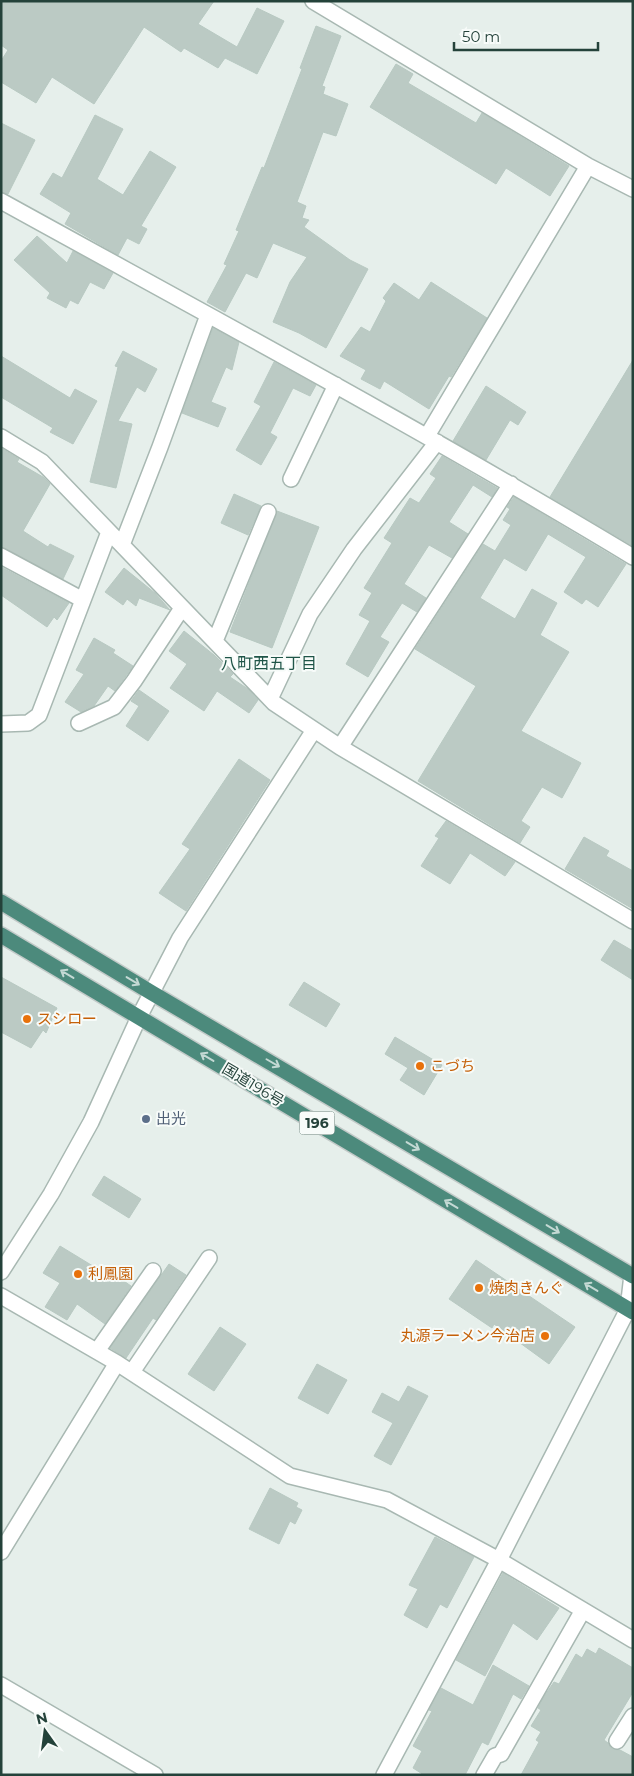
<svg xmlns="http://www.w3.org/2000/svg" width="634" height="1776" viewBox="0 0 634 1776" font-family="Montserrat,'Noto Sans JP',sans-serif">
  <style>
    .building { fill: #bbcac4; stroke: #b8c9c2 }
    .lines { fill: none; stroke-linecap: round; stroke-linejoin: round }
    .minor-casing { stroke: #a8b8b2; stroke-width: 18 }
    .trunk-casing { stroke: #c2cac8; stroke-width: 18 }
    .minor { stroke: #fff; stroke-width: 15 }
    .trunk { stroke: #4c8a7c; stroke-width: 15 }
    .oneway { stroke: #c4d9d4 }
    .food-dot { fill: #e8710a; stroke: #f7fbf9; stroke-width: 2 }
    .service-dot { fill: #5c6f8a; stroke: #f7fbf9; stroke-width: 2 }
    .labels { text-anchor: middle; stroke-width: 4; stroke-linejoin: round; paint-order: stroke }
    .shield { fill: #f7fbf9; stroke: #637a73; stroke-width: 1 }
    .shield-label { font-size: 14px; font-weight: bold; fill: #24423a }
    .food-label { font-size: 15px; fill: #c56008; stroke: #f7fbf9; text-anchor: start }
    .street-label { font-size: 15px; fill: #24423a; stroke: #f7fbf9 }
    .service-label { font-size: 15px; fill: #4e5e75; stroke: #f7fbf9; text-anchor: start }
    .neighbourhood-label { font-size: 16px; fill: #1f5548; stroke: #f7fbf9 }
  </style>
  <rect width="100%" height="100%" fill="#e6efeb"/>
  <path class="building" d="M1,1h213l-16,23 39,23 20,-39 27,13 -27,53 -32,-16 -7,10 -34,-20 -3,4 -37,-25 -50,77 -42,-27 -16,26 -35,-21v-21l7,-11 -7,-5z
    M316,26l25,10 -19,50 3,1 -2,7 25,10 -12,32 -13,-4 -26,70 9,4 -4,12 7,2 -5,7 46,33 18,9 -42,79 -27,-15 -26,-11 17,-40 17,-25 -34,-14 -16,35 -11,-5 -21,39 -18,-10 20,-37 -3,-1 15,-33 -3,-1 26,-63 2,1 38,-99 -2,-1z
    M396,64l17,10 -5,9 68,40 6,-10 87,53 -19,30 -44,-28 -10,16 -126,-77z
    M95,115l28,14 -26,50 26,16 27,-44 26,16 -35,59 6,3 -8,15 -12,-6 -9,17 -53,-31 6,-11 -31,-19 13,-21 9,5z
    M1,123l34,17 -27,54 -7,-2z
    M37,236l30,27 6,-12 40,22 -9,16 -14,-7 -12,22 -8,-4 -4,8 -19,-10 3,-5 -36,-33z
    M431,282l56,36 -36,59 -2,-1 -20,33 -45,-28 -4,8 -19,-10 5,-9 -26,-14 21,-29 9,5 16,-31 -3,-3 11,-15 25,17z
    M213,328l26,14 -7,28 -6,-3 -15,35 15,6 -8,19 -36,-14z
    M123,351l34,18 -12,23 -8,-5 -19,34 14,3 -16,64 -26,-6 28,-115 -3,-1z
    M1,356l69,42 5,-9 22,12 -24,43 -23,-12 3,-4 -52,-31z
    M633,360v186l-83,-49z
    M274,362l42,23 -6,11 -17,-8 -23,45 7,4 -16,28 -25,-15 25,-44 -7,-4z
    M486,386l40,26 -8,13 -8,-5 -24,40 -33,-19z
    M1,448l18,11 -2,3 26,15 7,7 -27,47 25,16 2,-3 24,12 -11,23 -62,-32z
    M442,456l55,32 -5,9 -19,-12 -24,37 19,12 -16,24 -23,-13 -25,39 22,14 -9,14 -15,-9 -22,34 9,5 -21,35 -22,-13 24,-43 -11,-6 13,-22 -8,-5 28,-45 -8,-5 26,-40 9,5 17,-25 -6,-4z
    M234,494l27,12 -13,29 -27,-12z
    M514,497l112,67 -28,43 -12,-8 -4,5 -18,-12 22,-35 -38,-23 -22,37 -22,-13 -24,40 35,21 17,-30 25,14 -17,32 29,17 -48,79 60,32 -19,35 -20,-11 -21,34 9,6 -10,16 -102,-62 58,-95 -61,-37 68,-105 12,7 16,-26 -8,-5 7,-11 -3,-2z
    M277,511l42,16 -47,121 -42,-16z
    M1,567l68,36 -12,17 -3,-3 -7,10 -46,-32z
    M124,568l31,25 15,17 -31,-12 -3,8 -9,-7 -4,6 -18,-13z
    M184,631l30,24 19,19 -3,3 18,12 10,11 -9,13 -32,-22 -13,20 -34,-23 17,-24 -18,-13z
    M94,638l21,12 -2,3 20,13 -18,25 -7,-5 -14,20 -13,6 -16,-10 19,-28 -8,-4z
    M139,690l30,21 -21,30 -22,-15 13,-20 -8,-5z
    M239,759l31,21 -84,131 -27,-18 31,-44 -8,-5z
    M446,821l69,41 -10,14 -35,-23 -20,31 -29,-18 18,-28 -4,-2z
    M584,837l25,14 -3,5 27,15v38l-68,-40z
    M614,940l19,11v29l-32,-20z
    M1,977l56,31 -11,25 -3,-3 -12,18 -30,-16z
    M304,982l36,22 -14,23 -37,-22z
    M395,1037l47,28 -18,30 -24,-15 8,-12 -23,-14z
    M104,1176l37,23 -12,19 -37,-23z
    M60,1246l46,28 2,-4 23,16 -26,38 -28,-20 -10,16 -22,-13 15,-24 -17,-10z
    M476,1260l99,67 -26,37 -55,-40 -2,4 -43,-29z
    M169,1264l17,11 -30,45 -3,-2 -27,40 -16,-10z
    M220,1327l26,17 -32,47 -26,-17z
    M317,1364l30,16 -19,34 -30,-16z
    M408,1386l20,10 -37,69 -17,-9 19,-33 -21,-11 10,-19 17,9z
    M270,1488l28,15 -2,4 6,3 -7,14 -5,-3 -11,23 -30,-15z
    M435,1537l39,20 -27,51 -7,-4 -13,24 -23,-13 14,-26 -9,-4z
    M503,1573l56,35 -22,32 -24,-17 -28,53 -29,-16z
    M599,1648l34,20v24l-29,48 4,3 4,6 8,1 13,7v18h-112l18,-33 -3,-2 5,-8 -10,-6 10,-16 -3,-2 7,-13 9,-13 5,2 17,-30 6,4 5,-9 9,5z
    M493,1665l36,21 -8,13 -8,-5 -25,51 -6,-3 -17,33h-41l-11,-7 9,-17 -9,-5 19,-35 -3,-1 12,-22 32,17z"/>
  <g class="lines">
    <g class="minor-casing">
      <path id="minor" d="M313,1l275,165 45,23
        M1,201c212,117 425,231 632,356
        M427,436l161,-270
        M1,437l41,25 232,241 66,44 293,174
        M291,479l45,-94
        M122,545l38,-98 48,-132
        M1,556l82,44
        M215,641l53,-129
        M270,699l40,-85 44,-65 83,-107
        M79,723l35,-16 20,-26 48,-73
        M1,724l27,-1 11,-8 70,-183
        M340,747l171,-263
        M1,1272l50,-78 40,-72 48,-105 41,-79 134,-208
        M1,1296l116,67 173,113 97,24 112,60 134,80
        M97,1351l56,-80
        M132,1372l77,-114
        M1,1552l116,-189
        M1,1685l154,90
        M617,1741l16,-25
        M384,1775l115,-215 129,-251 4,-34
        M484,1775l11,-19 6,-2 82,-144"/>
    </g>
    <g class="trunk-casing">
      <path id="trunk" d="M1,902l151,91 481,283
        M1,935l632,377"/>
    </g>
    <use href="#minor" class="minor"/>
    <use href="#trunk" class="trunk"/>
  </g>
  <defs><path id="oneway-shaft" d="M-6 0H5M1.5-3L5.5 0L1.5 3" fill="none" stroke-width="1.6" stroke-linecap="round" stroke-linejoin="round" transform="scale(1.25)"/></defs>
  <g class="oneway">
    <use href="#oneway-shaft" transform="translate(67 974) rotate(-149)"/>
    <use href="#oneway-shaft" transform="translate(133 981) rotate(31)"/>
    <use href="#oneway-shaft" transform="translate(207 1057) rotate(-149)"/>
    <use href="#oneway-shaft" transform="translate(273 1063) rotate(30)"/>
    <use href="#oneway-shaft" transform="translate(413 1146) rotate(31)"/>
    <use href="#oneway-shaft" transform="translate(451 1204) rotate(-149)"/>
    <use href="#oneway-shaft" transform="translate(553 1229) rotate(31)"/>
    <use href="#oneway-shaft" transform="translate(591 1287) rotate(-149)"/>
  </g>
  <g class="food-dot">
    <circle cx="27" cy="1019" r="5"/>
    <circle cx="420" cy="1066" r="5"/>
    <circle cx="78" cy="1274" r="5"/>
    <circle cx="479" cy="1288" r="5"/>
    <circle cx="545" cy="1336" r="5"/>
  </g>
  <circle class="service-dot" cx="146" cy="1119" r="5"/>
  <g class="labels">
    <rect class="shield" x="299.5" y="1111.5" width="35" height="23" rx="4"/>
    <g class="shield-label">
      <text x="317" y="1128">196</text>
    </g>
    <g class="food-label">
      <text x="37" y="1024">スシロー</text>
      <text x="430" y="1071">こづち</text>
      <text x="88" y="1279">利鳳園</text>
      <text x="489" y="1293">焼肉きんぐ</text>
      <text x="535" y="1341" text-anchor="end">丸源ラーメン今治店</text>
    </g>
    <g class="street-label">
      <text transform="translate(253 1085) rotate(31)" y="5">国道196号</text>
    </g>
    <g class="service-label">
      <text x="156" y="1124">出光</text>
    </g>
    <g class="neighbourhood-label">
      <text x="269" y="669">八町西五丁目</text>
    </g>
  </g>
  <rect width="634" height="1776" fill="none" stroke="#24423a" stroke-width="5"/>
  <g transform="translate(45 1731) rotate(346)" stroke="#f7fbf9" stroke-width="4" paint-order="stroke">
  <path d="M0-4L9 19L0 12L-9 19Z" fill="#24423a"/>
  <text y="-8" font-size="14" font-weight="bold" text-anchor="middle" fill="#24423a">N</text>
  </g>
  <path d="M454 42v8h144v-8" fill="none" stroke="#24423a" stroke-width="2.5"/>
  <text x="462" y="42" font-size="15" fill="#24423a" stroke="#f7fbf9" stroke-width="4" paint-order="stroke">50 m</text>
</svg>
